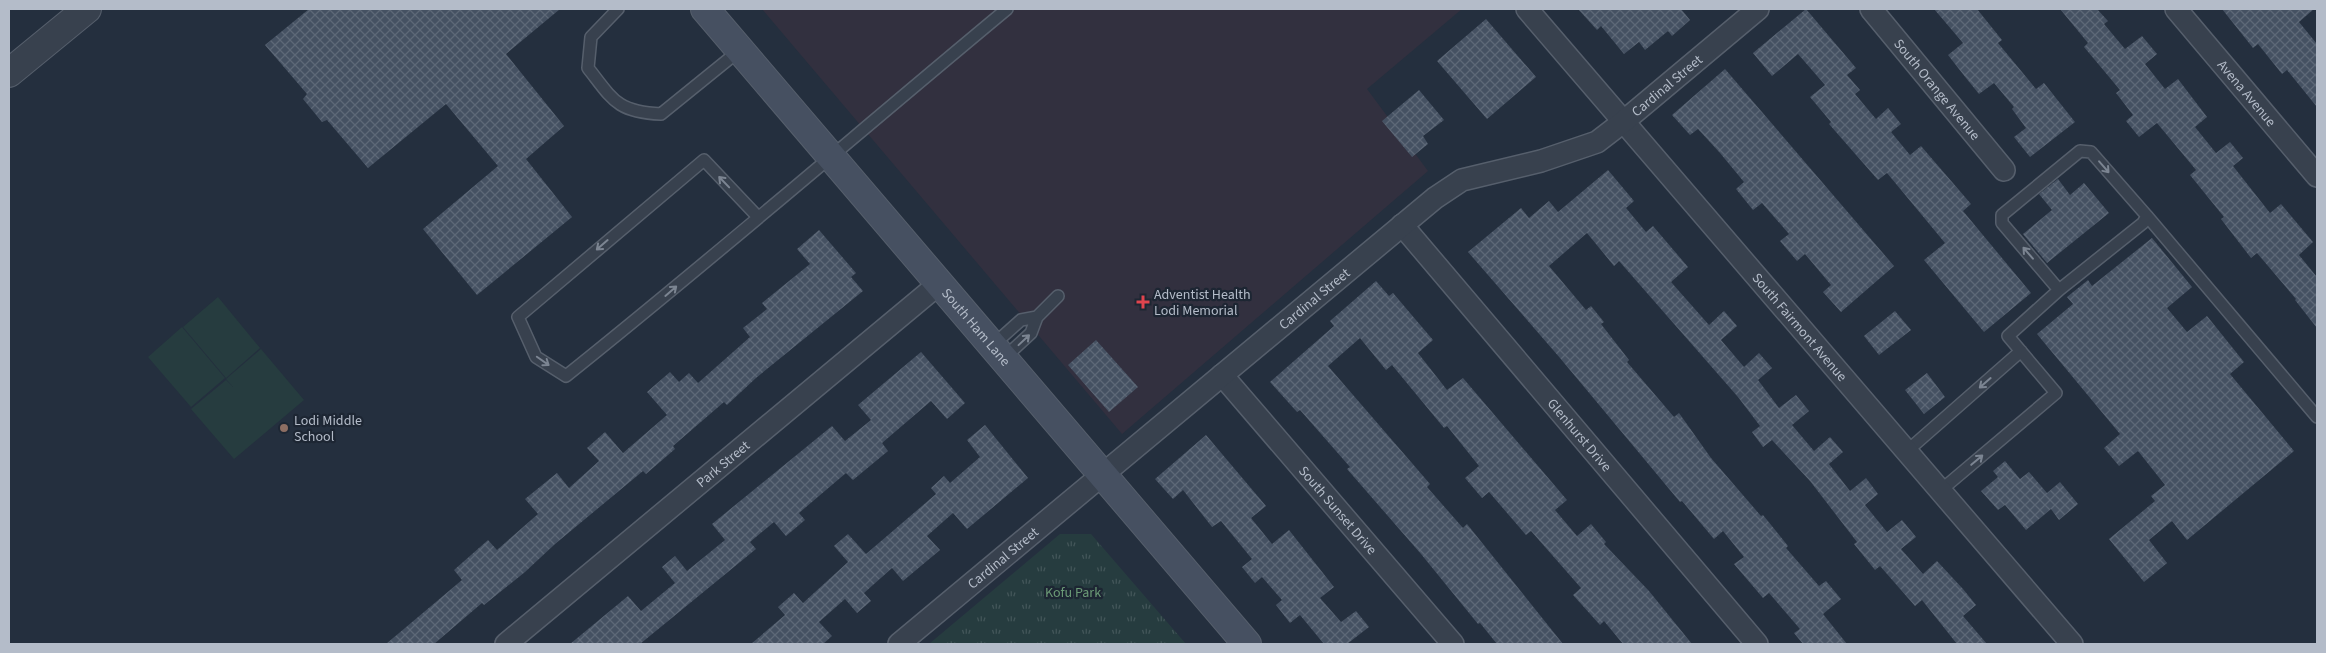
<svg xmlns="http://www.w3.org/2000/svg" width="2326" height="653" viewBox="0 0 2326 653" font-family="'Source Sans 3',sans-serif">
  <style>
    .medical { fill: #32303f }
    .grass { fill: url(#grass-tufts) }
    .pitch { fill: #263c3f }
    .building { fill: url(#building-cross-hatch) }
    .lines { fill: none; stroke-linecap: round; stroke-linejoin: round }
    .service-casing { stroke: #565f6c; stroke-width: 14 }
    .minor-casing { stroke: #565f6c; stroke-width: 24 }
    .tertiary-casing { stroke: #565f6c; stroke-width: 30 }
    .secondary-casing { stroke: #565f6c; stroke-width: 30 }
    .service { stroke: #38414e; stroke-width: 11 }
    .minor { stroke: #38414e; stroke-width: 21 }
    .tertiary { stroke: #38414e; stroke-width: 28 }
    .secondary { stroke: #465061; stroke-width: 28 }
    .oneway { stroke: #7c8592 }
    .health-dot { fill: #e0444e; stroke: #1d2633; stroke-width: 2 }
    .education-dot { fill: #8d6e63; stroke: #1d2633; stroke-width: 2 }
    .labels { text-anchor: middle; stroke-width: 4.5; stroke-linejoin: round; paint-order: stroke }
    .street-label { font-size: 14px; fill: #b4bcc9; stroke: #1d2633 }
    .poi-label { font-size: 14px; fill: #b4bcc9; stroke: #1d2633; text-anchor: start }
    .park-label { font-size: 14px; fill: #6b9a76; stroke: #1d2633 }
  </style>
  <defs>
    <pattern id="grass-tufts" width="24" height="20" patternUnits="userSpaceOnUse" patternTransform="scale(1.25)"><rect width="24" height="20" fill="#263c3f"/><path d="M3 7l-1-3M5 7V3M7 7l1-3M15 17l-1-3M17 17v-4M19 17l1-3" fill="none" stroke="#435659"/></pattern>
    <pattern id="building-cross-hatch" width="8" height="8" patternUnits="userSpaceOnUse" patternTransform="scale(1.25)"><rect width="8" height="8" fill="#455162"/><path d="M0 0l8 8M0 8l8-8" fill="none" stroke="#5d6877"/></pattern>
  </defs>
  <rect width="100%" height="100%" fill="#242f3e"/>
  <path class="medical" d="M762,9h700l-95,80 61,82 -306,263z"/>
  <path class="grass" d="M1060,534h31l95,110h-257z"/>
  <path class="pitch" d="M218,297l42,51 -34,30 -43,-51z
    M182,327l43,51 -34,29 -43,-50z
    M261,349l43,51 -70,59 -43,-50 35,-29 7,7 -7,-8z"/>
  <path class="building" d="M309,9h251l-54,45 58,72 -38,33 46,58 -95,78 -54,-66 75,-63 -52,-62 -78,64 -41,-48 -5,2 -19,-23 4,-5 -42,-49z
    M1578,9h103l9,11 -18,16 -4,-5 -23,19 -6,-8 -15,12 -23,-28 -4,4z
    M1806,9l50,59 -9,7 13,15 -5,4 21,25 12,-11 13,16 -10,8 19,23 11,-9 50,58 -8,7 68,82 -47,39 -60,-72 21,-17 -58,-70 -9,7 -49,-56 2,-2 -21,-25 15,-12 -27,-31 -26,22 -19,-23z
    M1934,9h43l25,31 -4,3 38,46 8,-6 31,39 -45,35 -16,-20 12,-9 -14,-19 2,-2 -20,-24 -15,11 -13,-16 -18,-23 15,-12z
    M2060,9h37l11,12 -4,3 21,25 17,-13 15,18 -12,10 20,25 13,-10 29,38 -12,10 21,26 14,-11 13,16 -10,8 37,47 11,-9 32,38 -14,13 18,22v51l-22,-28 1,-1 -39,-46 -6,5 -30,-39 3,-2 -34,-42 6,-5 -39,-47 -18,14 -13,-16 7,-6 -17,-22 4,-3 -36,-43 4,-4z
    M2222,9h92l-15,13 18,22v63l-30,-37 -5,4 -24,-30 -5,4z
    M1486,19l50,58 -49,42 -50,-58z
    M1725,69l169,197 -53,46 -18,-20 8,-7 -26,-31 -8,7 -17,-20 9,-7 -27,-31 -9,7 -17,-21 8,-7 -24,-29 -22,-24 -8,6 -18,-20z
    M1419,90l25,30 -21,16 5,8 -16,13 -30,-36z
    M1608,170l26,31 -8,7 20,24 7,-6 35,41 -17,15 38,43 15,-14 13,15 -16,14 23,27 15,-14 13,15 -14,12 21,28 17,-13 13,16 -17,14 22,26 16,-14 13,15 -14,12 21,27 16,-13 12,16 -13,11 22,27 15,-12 14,17 -15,12 22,25 14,-13 26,28 13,16 -13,11 24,28h-30l-35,-44 -7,6 -35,-40 -5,4 -21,-26 3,-2 -47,-61 -38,-41 -9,7 -11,-15 8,-6 -22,-29 -119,-136 -5,5 -27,-33 -38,33 37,44 5,-4 13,16 -3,2 28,36 -2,2 47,55 5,-4 32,45 50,58 2,-1 25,31 -2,2 33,38 7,-5 15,18 -18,15 24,30h-44l-9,-11 6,-4 -31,-36 -6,5 -29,-34 10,-7 -21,-26 -9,8 -32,-38 -2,1 -120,-144 -92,-106 53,-44 8,10 20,-17 9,11z
    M2058,179l12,16 14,-12 25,30 -62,50 -24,-29 29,-24 -13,-16z
    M819,230l37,43 -5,4 12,14 -107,87 -29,27 -3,-3 -51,44 2,3 -29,25 -3,-3 -88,73 -30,28 -41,33 -2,-2 -48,41h-48l76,-64 -8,-10 34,-30 9,10 41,-36 -13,-15 32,-26 12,15 30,-27 -12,-13 18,-16 18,21 44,-38 -20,-23 23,-20 9,10 10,-9 9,10 52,-46 -7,-9 24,-19 -5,-6 48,-39 -13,-15z
    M2152,238l40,49 -25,21 20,24 20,-16 37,46 -14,12 64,77 -107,89 -15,-19 -23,19 18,23 -23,19 -35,-43 46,-38 -4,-5 14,-11 -27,-34 -19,15 -15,-18 16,-14 -83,-100 36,-30 -6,-7 21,-17 4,6z
    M1376,281l13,15 4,-3 40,47 -15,13 29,37 16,-12 104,122 -12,10 22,26 14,-12 15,18 -2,2 45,47 43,53h-69l-19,-23 -4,4 -27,-30 8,-7 -50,-57 -5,4 -37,-43 -7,6 -17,-20 14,-12 -32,-40 -3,2 -52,-63 -6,5 -26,-32 -32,28 102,118 -3,3 36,41 4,-4 96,120h-66l-17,-21 -2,1 -57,-70 -74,-85 3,-2 -50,-57 -3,2 -27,-30 64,-56 -4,-5z
    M1895,311l16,19 -32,25 -15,-19z
    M1096,340l42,47 -29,25 -41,-47z
    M921,352l44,51 -18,16 -16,-18 -49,42 6,8 -35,29 -7,-7 -47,40 6,7 -19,16 -12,-14 -24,20 6,7 -116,95h-70l58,-48 13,15 34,-28 -13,-16 13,-11 12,15 38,-31 -13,-16 120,-98 13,15 26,-21 -13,-15z
    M1927,373l18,24 -21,17 -19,-24z
    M985,425l43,53 -61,51 -14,-16 -26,23 13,14 -37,31 -11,-13 -28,25 7,8 -14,12 -12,-14 -26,23 13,14 -9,8h-72l34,-29 -7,-8 16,-14 9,10 45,-41 -14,-16 14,-12 18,20 70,-60 -5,-6 13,-12 6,7 30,-26 -13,-17z
    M1206,435l60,71 -15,12 21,26 17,-14 45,57 -14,11 21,24 15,-11 13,16 -22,17h-23l-24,-29 -10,8 -14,-18 6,-5 -20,-23 -7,6 -13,-16 10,-8 -31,-38 -9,6 -29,-37 -10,9 -18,-20z
    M2005,461l15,18 9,-7 18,21 13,-11 18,22 -19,16 -8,-11 -25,21 -21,-25 -7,5 -17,-19 17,-14 -5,-6z"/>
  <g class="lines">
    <g class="service-casing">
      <path id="service" d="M618,9l-27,28 -3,31c25,32 29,44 73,46l79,-64
        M2147,216l170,201
        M758,217l-54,-57 -186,157 18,40 30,19c149,-119 294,-245 441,-367
        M993,345l28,-25 16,-3
        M1004,358l27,-25 6,-16 21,-21
        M1906,452l115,-101
        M1940,491l116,-98 -48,-57 51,-46 84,-67 4,-7 -56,-64 -11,-1 -78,64v8l57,67"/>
    </g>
    <g class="minor-casing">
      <g id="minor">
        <path id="s1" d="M1527,9l545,635"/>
        <path id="s2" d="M1871,9l133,161"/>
        <path id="s3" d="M2176,9l141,167"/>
        <path id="s4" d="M1402,225l355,419"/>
        <path id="s5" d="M1222,375l231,269"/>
        <path id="s6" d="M506,644l434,-361"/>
        <path id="s7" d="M899,644l536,-446 27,-18 79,-19 56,-19 26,-20 135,-113"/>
      </g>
    </g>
    <g class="tertiary-casing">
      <path id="tertiary" d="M9,73l78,-64"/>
    </g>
    <g class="secondary-casing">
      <g id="secondary">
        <path id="s8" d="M705,9l542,635"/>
      </g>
    </g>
    <use href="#service" class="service"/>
    <use href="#minor" class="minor"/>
    <use href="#tertiary" class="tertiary"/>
    <use href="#secondary" class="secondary"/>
  </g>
  <defs><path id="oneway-shaft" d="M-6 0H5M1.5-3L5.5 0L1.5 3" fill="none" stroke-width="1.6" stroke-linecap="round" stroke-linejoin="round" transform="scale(1.25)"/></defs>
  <g class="oneway">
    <use href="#oneway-shaft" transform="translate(2104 167) rotate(49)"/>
    <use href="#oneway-shaft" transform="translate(724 182) rotate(-134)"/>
    <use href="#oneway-shaft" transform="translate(602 245) rotate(139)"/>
    <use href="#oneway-shaft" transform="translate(2028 253) rotate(-131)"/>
    <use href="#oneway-shaft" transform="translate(671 291) rotate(-41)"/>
    <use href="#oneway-shaft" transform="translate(1024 340) rotate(-43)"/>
    <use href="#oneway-shaft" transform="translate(543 361) rotate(35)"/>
    <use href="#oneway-shaft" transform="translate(1985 383) rotate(139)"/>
    <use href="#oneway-shaft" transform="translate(1977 460) rotate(-40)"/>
  </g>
  <path class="health-dot" d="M1140.5 294.5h5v5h5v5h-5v5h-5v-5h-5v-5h5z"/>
  <circle class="education-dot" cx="284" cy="428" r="5"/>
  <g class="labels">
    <g class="street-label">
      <text dy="5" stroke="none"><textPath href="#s7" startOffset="960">Cardinal Street</textPath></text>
      <text dy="5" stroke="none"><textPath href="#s2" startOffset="104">South Orange Avenue</textPath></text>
      <text dy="5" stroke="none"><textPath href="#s3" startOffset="110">Avena Avenue</textPath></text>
      <text dy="5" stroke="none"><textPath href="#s7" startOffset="540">Cardinal Street</textPath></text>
      <text dy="5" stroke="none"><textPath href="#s8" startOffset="418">South Ham Lane</textPath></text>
      <text dy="5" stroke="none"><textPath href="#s1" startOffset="419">South Fairmont Avenue</textPath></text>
      <text dy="5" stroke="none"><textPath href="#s4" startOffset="275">Glenhurst Drive</textPath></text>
      <text dy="5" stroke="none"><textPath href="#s6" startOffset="282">Park Street</textPath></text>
      <text dy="5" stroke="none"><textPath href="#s5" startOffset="178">South Sunset Drive</textPath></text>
      <text dy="5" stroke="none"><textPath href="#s7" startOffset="135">Cardinal Street</textPath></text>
    </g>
    <g class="poi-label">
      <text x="1154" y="299">Adventist Health<tspan x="1154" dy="16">Lodi Memorial</tspan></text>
      <text x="294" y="425">Lodi Middle<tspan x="294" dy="16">School</tspan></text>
    </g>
    <g class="park-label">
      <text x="1073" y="597">Kofu Park</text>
    </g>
  </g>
  <rect width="2326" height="653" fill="none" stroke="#b4bcc9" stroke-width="20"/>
</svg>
